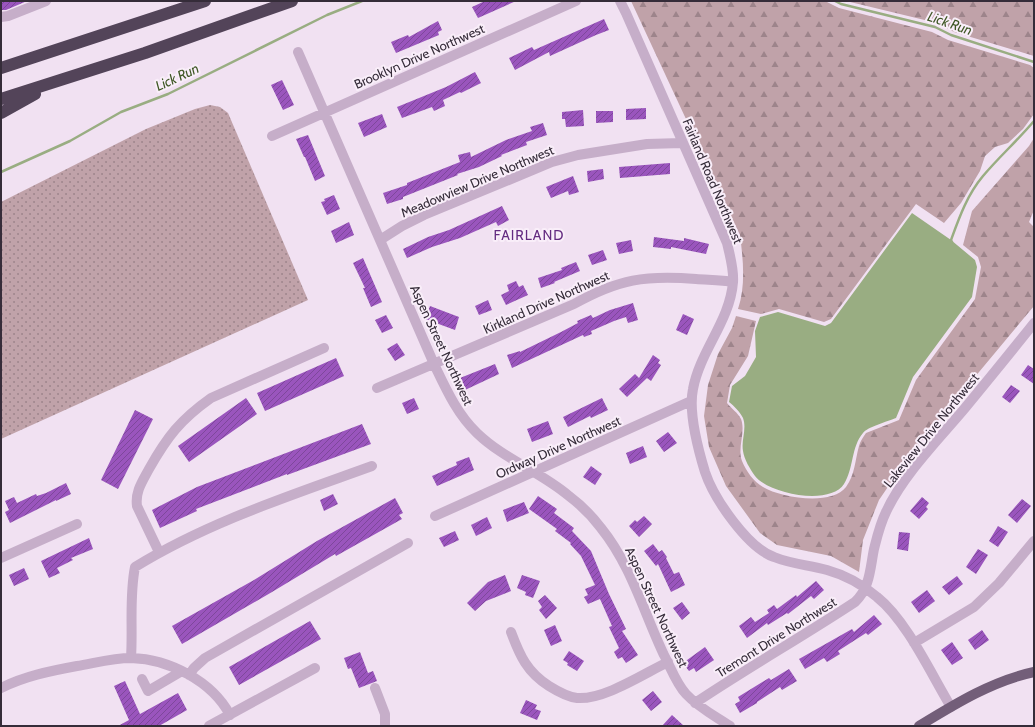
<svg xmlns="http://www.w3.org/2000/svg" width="1035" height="727" viewBox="0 0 1035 727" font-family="Cabin,sans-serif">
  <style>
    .grass { fill: url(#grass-dots) }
    .forest { fill: url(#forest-firs) }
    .water { fill: #99ad82 }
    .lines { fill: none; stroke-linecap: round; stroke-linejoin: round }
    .stream { stroke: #99ad82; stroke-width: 2.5 }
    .building { fill: url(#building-hatch) }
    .minor { stroke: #c6aec9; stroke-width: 10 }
    .major { stroke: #735e79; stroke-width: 10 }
    .highway { stroke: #534459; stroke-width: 12 }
    .labels { text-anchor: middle; stroke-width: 4; stroke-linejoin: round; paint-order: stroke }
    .street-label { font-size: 13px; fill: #352c39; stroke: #f9eef9 }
    .water-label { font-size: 14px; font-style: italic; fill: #3e5724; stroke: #f9eef9 }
    .neighbourhood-label { font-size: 14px; letter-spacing: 1px; fill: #642b81; stroke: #f9eef9 }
  </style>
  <defs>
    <pattern id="grass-dots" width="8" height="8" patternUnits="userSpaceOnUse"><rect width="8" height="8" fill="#c0a2a9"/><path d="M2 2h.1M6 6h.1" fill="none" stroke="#9d848b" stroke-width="1.8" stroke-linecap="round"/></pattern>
    <pattern id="forest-firs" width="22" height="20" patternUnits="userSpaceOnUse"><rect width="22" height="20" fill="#c0a2a9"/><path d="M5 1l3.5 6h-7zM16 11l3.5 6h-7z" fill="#9d848b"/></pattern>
    <pattern id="building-hatch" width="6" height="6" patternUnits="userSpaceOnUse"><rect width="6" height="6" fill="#9a55bd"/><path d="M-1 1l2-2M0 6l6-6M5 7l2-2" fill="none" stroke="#7e479b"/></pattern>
  </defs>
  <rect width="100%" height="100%" fill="#f1e1f2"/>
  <path class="grass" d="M210,105l10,2 8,6 80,187 -307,139v-237l145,-73 49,-20z"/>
  <path class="forest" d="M631,1h194l14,7 93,24 16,8 82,25 4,3v46l-11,15 -15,14 -13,4 -10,9 -5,15 -19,32 -17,20 -28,-19 -85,115 -7,3 -45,-13 -18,5 -23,-5c8,-24 5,-50 2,-74z
    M846,1h188v55l-80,-24 -17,-9z
    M1034,138v72l-5,12 5,5v79l-125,150 -30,44 -16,40 -4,32 -28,-16 -54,-11 -17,-12 -34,-47 -17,-39 -5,-31 4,-31 10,-31 14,-26 4,-12 20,5 -8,35 -18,29 -3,18c4,5 11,10 14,16 5,13 -4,29 1,42 4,10 12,21 21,26 18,11 69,19 83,0 9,-12 9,-27 13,-41 1,-4 4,-9 7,-13l33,-13 17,-40 59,-81 6,-32 -3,-10 -15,-12 9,-34 57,-65z"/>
  <path class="water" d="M912,213l39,27 24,20 2,7 -5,30 -59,80 -17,41c-7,3 -29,9 -33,15 -12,14 -9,35 -19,51 -14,22 -75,10 -89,-8 -5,-7 -11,-17 -12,-25 -2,-11 4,-22 0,-33 -3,-6 -9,-12 -14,-16l3,-16 13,-10 11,-19 -1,-26 5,-14 18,-5 47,14 6,-3z"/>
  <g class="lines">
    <path class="stream" d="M835,1l6,3 94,23 16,8 83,27
      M1,172l69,-31 51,-29 47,-18 159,-79 35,-14
      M952,242l-1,-2c8,-22 16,-45 32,-64 16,-19 35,-36 51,-55"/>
  </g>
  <path class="building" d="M1,1h26l-21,9h-5z
    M485,1h31l-38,17 -6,-11z
    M604,19l5,11 -13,5 -46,21 -1,-4 -34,18 -6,-12 23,-11 2,3z
    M438,21l4,9 -4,2 1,3 -43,18 -5,-11 17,-7 1,2z
    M475,72l6,11 -20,10 -1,-1 -17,8 2,6 -11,5 -2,-4 -30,11 -5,-11 49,-20z
    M282,80l12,25 -11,5 -12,-25z
    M646,108v11l-20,1v-11z
    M583,110l1,16 -18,1 -1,-8h-3v-7z
    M596,111h17v11l-17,1z
    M382,114l5,13 -23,10 -6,-14z
    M543,123l4,12 -21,7 1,3 -26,10 1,1 -23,11 -22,7 1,1 -55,22v2l-16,5 -4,-11 24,-8v-2l53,-21 -2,-7 12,-3 1,5 35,-17 26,-9 -2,-4z
    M308,135l17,41 -10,5 -10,-24h-1l-8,-18z
    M670,163v11l-50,4 -1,-11z
    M603,169l1,10 -16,3 -1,-11z
    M573,176l6,16 -10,3 -1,-4 -17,7 -5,-11z
    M334,195l6,14 -13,6 -6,-13 4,-1 -1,-2z
    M502,206l7,14 -11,6 -2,-4 -36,16 -28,9 -25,11 -4,-9 25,-12 21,-7z
    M349,222l5,13 -18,8 -5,-12z
    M654,237l30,4v-3l25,6 -3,10 -35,-7v2l-18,-2z
    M631,240l2,11 -14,3 -3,-11z
    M603,250l4,10 -15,5 -4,-10z
    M363,258l19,44 -11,5 -8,-19h2l-12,-25z
    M576,262l4,9 -26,11 1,1 -14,5 -3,-10 24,-8 -1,-2z
    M516,281l3,6 4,-2 5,10 -22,10 -5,-10 8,-4 -2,-6z
    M488,300l4,10 -13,5 -4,-9z
    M633,303l5,17 -10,3 -2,-6 -12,4 -23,10 1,3 -8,3 -1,-2 -71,33 -5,-13 13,-4v1l41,-20 17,-9 -1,-2 14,-6 2,3 17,-8z
    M430,306l29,11 -4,13 -30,-11z
    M683,314l11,5 -7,16 -11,-5z
    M386,315l7,13 -11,5 -7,-13z
    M397,343l8,12 -10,6 -8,-12z
    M653,355l7,5 -2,3 3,2 -10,16 -4,-3 -20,19 -8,-8 16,-15 4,4z
    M336,358l8,18 -79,35 -8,-18z
    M495,364l4,10 -34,16 -5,-12z
    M1028,365l6,4v15l-13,-9z
    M1011,385l9,6 -10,12 -8,-6z
    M246,398l11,16 -68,48 -11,-16z
    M414,398l5,11 -12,5 -5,-11z
    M602,398l6,12 -17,8 -1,-2 -22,11 -5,-10z
    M135,410l18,9 -35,70 -17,-9z
    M548,421l5,13 -21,8 -5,-13z
    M362,424l9,20 -84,31v-1l-91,35 1,2 -37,17 -8,-18 45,-23z
    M668,432l9,11 -13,9 -8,-11z
    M643,446l4,11 -17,7 -4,-11z
    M469,457l5,13 -37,16 -5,-10 25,-11 -1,-3z
    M591,466l11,8 -7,11 -12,-8z
    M66,483l5,11 -15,7v-1l-46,23 -5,-11 4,-2 -4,-9 9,-4 3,6 19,-9 1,2 9,-3z
    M333,494l5,10 -14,7 -4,-11z
    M538,496l19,13 -3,4 20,15 -2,3 19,20 18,43 17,35 -4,2 16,24 -12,8 -4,-6 -4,2 -4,-7 5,-4 -10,-21 3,-1 -12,-27 -12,5 -4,-7 4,-2 -3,-6 10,-4 -14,-29 -11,-12 1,-1 -16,-12 2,-2 -28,-20z
    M922,497l7,6 -3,4 2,2 -9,10 -9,-8z
    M395,498l8,15 -4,2 3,4 -66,37 -1,-2 -63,38 -90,52 -10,-18 82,-46 63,-39z
    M1022,499l9,7 -14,17 -9,-8z
    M524,502l5,11 -22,9 -4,-12z
    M644,516l8,8 -13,13 -10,-11 6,-6 2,2z
    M487,517l5,11 -16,8 -5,-11z
    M998,526l10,6 -10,15 -9,-6z
    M455,531l4,9 -15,7 -5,-9z
    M899,532l11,1 -2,18 -11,-2z
    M89,538l4,11 -22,9 2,2 -16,8 3,5 -11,5 -8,-17z
    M653,544l6,8 3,-2 5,7 -1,1 8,16 5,-2 6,13 -14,7 -13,-28 -2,2 -12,-15z
    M978,549l10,6 -12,19 -10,-7z
    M24,568l5,11 -15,7 -5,-11z
    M505,575l6,16 -25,10 -11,10 -8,-8 21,-21z
    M522,575l18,6 -7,17 -8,-3 1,-3 -9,-4z
    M957,576l6,8 -14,11 -7,-8z
    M816,581l8,9 -10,9 -3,-3 -23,18 -1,-1 -19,12 -1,-2 -20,15 -8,-12 12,-9 4,5 14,-9 -2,-3 7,-5 3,4 19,-14 1,2z
    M927,590l8,11 -16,12 -8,-11z
    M545,595l12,13 -11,11 -7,-9 3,-3 -4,-6z
    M682,602l8,11 -8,7 -9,-12z
    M874,615l8,9 -14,11 -2,-2 -28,18 2,3 -13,8 -3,-4 -19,11 -6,-10 53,-30 2,3z
    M310,621l11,18 -82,46 -10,-18z
    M555,625l7,16 -11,5 -7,-16z
    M982,630l7,10 -14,10 -7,-10z
    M952,642l11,16 -11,7 -11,-15z
    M705,647l9,13 -18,12 -2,-4 -5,3 -6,-8z
    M569,651l15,10 -7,10 -10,-6 1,-2 -5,-3z
    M360,652l8,21 5,-2 4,10 -18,7 -8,-20 -3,1 -4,-11z
    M789,669l8,12 -15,9 -2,-3 -23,15v1l-17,10 -5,-9 5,-3 -2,-4 31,-19 2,2z
    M125,681l15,33 38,-21 9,17 -28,16h-41l11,-6 -15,-34z
    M653,691l9,11 -11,9 -9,-11z
    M526,700l11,5 -2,4 6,2 -4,9 -17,-7z
    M672,715l12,11h-22z"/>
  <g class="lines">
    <path class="minor" d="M620,1l6,12 101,230c3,13 7,26 6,39 -3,39 -33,69 -40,107 -5,24 5,60 12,83 9,27 43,76 69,85 17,7 35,8 53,13 18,5 36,15 50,27 30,24 54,77 74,110
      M1,17l7,-1 38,-15
      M298,52l136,312c12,25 23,50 43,69 27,26 64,39 92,63 12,9 23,20 32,32 30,37 43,85 63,127 7,13 12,28 22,39 13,14 29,22 44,32
      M272,136l304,-135
      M380,240l22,-14 22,-11 128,-53 26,-7 69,-11 35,-1
      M377,388l197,-84c45,-25 71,-29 122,-25 12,1 25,1 37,3
      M435,516l256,-115
      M159,552l-22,-46c-2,-14 5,-24 12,-37 18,-32 31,-49 62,-71l113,-50
      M1,558l76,-34
      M511,632c9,24 16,40 38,54 8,5 19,11 28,12 27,2 66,-24 91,-36
      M914,643l60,-36 25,-24 35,-42
      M131,658c2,-30 -2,-61 4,-91 73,-45 157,-72 237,-101
      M189,675l5,-7 11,-10 203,-115
      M142,679l6,12 34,-20
      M1,688c24,-12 49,-17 76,-22 18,-3 36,-8 54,-8 38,1 81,23 99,57
      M375,688l10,26v12
      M695,703c52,-35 107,-66 160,-101 15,-14 15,-33 19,-53 3,-12 6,-25 12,-37 17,-37 53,-73 79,-104 23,-28 46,-56 69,-85
      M209,726l106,-58"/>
    <path class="major" d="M919,726c36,-22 73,-45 115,-54"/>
    <path class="highway" d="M1,68l204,-67
      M1,99l144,-46 147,-52
      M1,113l34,-19"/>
  </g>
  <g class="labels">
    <g class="street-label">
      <text transform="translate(419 56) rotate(-24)" y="5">Brooklyn Drive Northwest</text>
      <text transform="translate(477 181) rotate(-23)" y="5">Meadowview Drive Northwest</text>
      <text transform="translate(713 181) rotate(67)" y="5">Fairland Road Northwest</text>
      <text transform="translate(546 302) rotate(-24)" y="5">Kirkland Drive Northwest</text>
      <text transform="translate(442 345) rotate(65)" y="5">Aspen Street Northwest</text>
      <text transform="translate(931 430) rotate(-51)" y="5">Lakeview Drive Northwest</text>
      <text transform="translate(558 447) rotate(-24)" y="5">Ordway Drive Northwest</text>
      <text transform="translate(657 607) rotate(65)" y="5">Aspen Street Northwest</text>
      <text transform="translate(776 637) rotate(-32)" y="5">Tremont Drive Northwest</text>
    </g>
    <g class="water-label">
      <text transform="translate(950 23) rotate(19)" y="5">Lick Run</text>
      <text transform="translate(177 77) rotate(-25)" y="5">Lick Run</text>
    </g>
    <g class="neighbourhood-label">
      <text x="529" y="240">FAIRLAND</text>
    </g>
  </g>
  <rect width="1035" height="727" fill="none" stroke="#352c39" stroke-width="4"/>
</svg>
